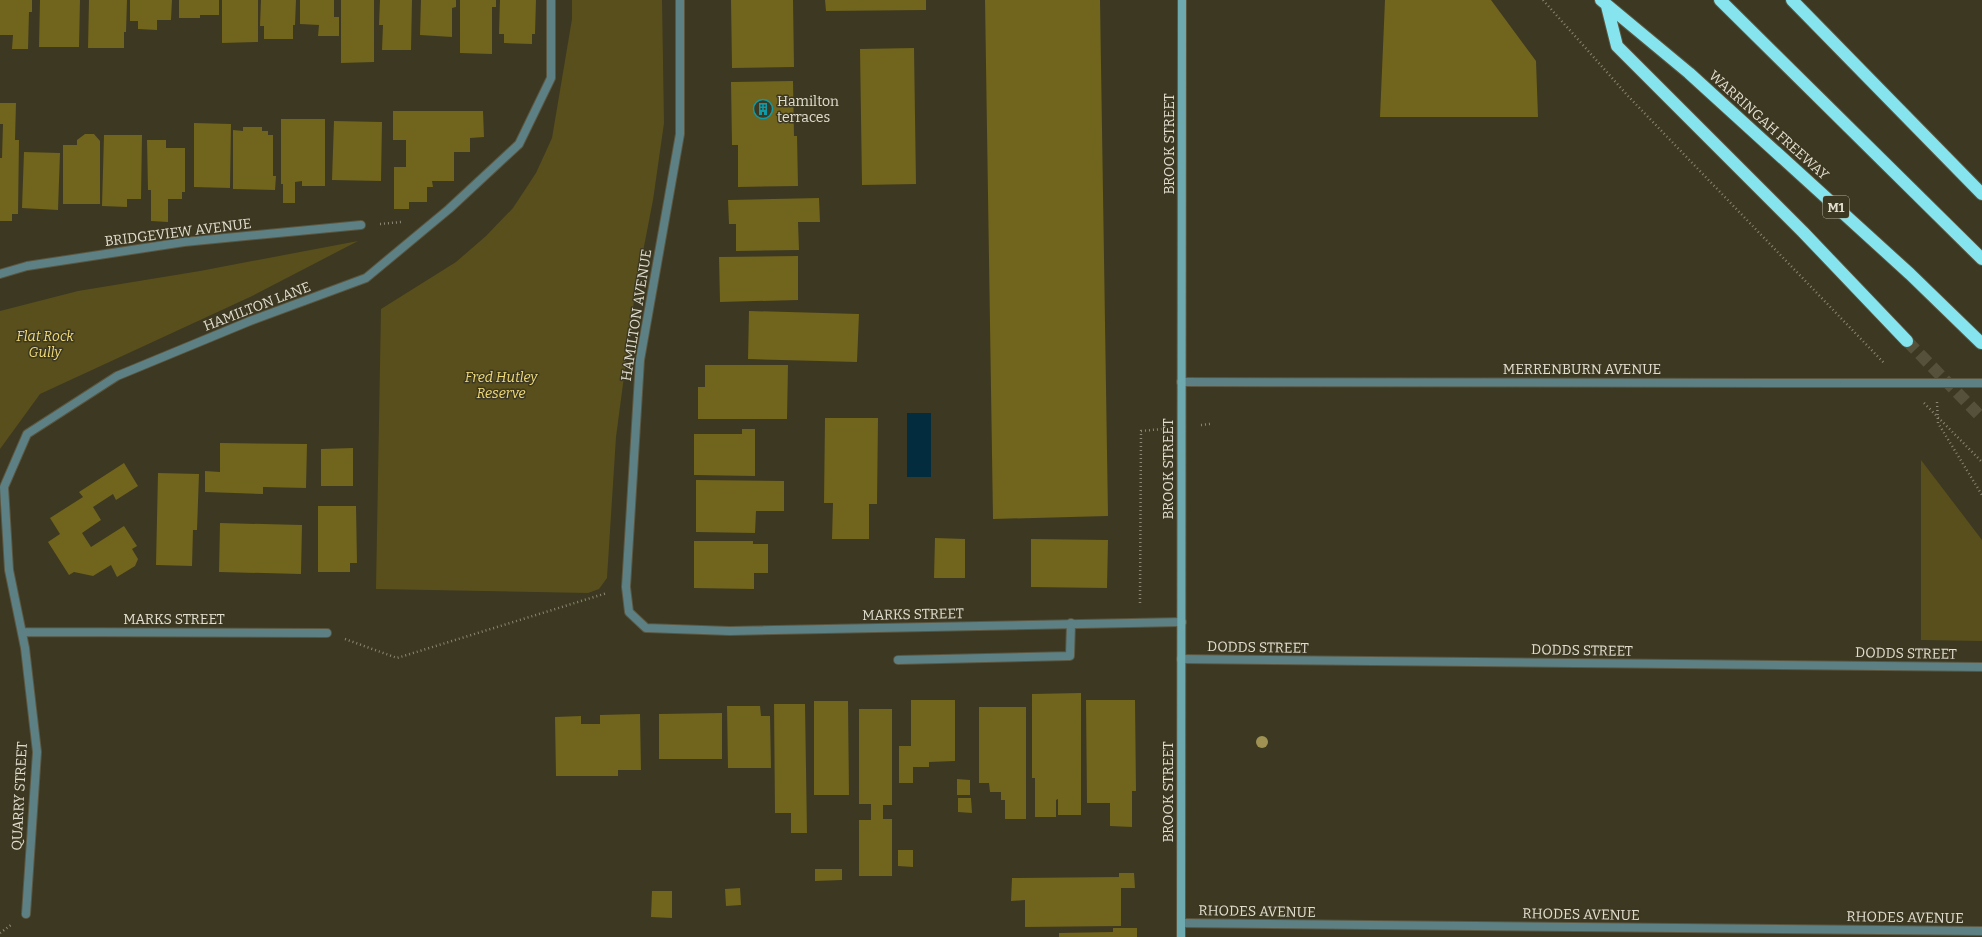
<svg xmlns="http://www.w3.org/2000/svg" width="1982" height="937" viewBox="0 0 1982 937" font-family="Bitter,serif">
  <style>
    .green { fill: #594f1c }
    .water { fill: #032c3e }
    .building { fill: #71641d }
    .lines { fill: none; stroke-linecap: round; stroke-linejoin: round }
    .highway-tunnel { stroke: #56513b; stroke-width: 12; stroke-dasharray: 12 6; stroke-linecap: butt }
    .lane-casing { stroke: #5b5640; stroke-width: 10 }
    .street-casing { stroke: #5b5640; stroke-width: 10 }
    .secondary-casing { stroke: #5b5640; stroke-width: 10 }
    .highway-casing { stroke: #5b5640; stroke-width: 14 }
    .path { stroke: #8b8774; stroke-width: 2.5; stroke-dasharray: 1 3; stroke-linecap: butt }
    .lane { stroke: #5c8084; stroke-width: 8 }
    .street { stroke: #5c8084; stroke-width: 8 }
    .secondary { stroke: #6ea9af; stroke-width: 8 }
    .highway { stroke: #86e4ef; stroke-width: 12 }
    .street-bridge-casing { stroke: #5b5640; stroke-width: 10; stroke-linecap: butt }
    .path-bridge { stroke: #8b8774; stroke-width: 2.5; stroke-dasharray: 1 3; stroke-linecap: butt }
    .street-bridge { stroke: #5c8084; stroke-width: 8 }
    .tree { fill: #9f9252 }
    .labels { text-anchor: middle; stroke-width: 3; stroke-linejoin: round; paint-order: stroke }
    .shield { fill: #3d3821; stroke: #b0ac9c; stroke-width: 1 }
    .shield-label { font-size: 13px; font-weight: bold; fill: #e1ded0 }
    .poi-label { font-size: 14px; fill: #e1ded0; stroke: #3d3821; text-anchor: start }
    .street-label { font-size: 14px; fill: #e1ded0; stroke: #3d3821 }
    .park-label { font-size: 14px; font-style: italic; fill: #efdb7a; stroke: #3d3821 }
  </style>
  <rect width="100%" height="100%" fill="#3d3821"/>
  <path class="green" d="M572,0h90l2,123 -11,77 -18,93 -19,144 -9,141 -8,11 -11,4 -212,-4 5,-280 75,-47 30,-26 27,-28 23,-35 16,-35 20,-119z
    M358,241l-108,56 -210,97 -40,55v-138l78,-20 122,-20z
    M1921,460l61,80v101l-61,-1z"/>
  <path class="water" d="M907,413h24v64h-24z"/>
  <path class="building" d="M0,0h32v12h-3l-1,37h-16l1,-14h-13z
    M40,0h40l-1,47h-40z
    M89,0h38l-1,32h-2v16h-36z
    M130,0h42l-1,20h-14v10l-19,-1v-8h-8z
    M179,0h40v15h-19v3h-21z
    M222,0h36v42l-36,1z
    M261,0h35l-1,25h-2v14h-29v-13h-4z
    M300,0h34v17h5v19h-21l1,-11 -19,-1z
    M341,0h33v62l-33,1z
    M380,0h32l-1,50h-29l1,-25h-4z
    M421,0h35v7l-4,1v29l-32,-2z
    M460,0h36v7h-4v47l-32,-1z
    M500,0h36l-1,34h-3v10l-28,-1v-9h-5z
    M731,0h62l1,67 -62,1z
    M825,0h101v10l-100,1z
    M985,0h115l8,516 -115,3z
    M1385,0h106l45,61 2,56h-158z
    M914,48l2,136 -54,1 -2,-136z
    M793,81l1,55h3l1,50 -60,1v-42h-6l-1,-63z
    M0,103h16l-1,37h4l-1,74h-6v7h-12v-63h2l1,-34h-3z
    M393,111h90l1,26 -14,1v14h-16v29h-22l1,6h-6v15h-18v7h-15v-42h12v-27h-13z
    M281,119h44v67h-23v-5l-7,1v21h-12v-19h-2z
    M334,121l48,1 -1,59 -49,-1z
    M194,123l37,1 -1,64 -36,-1z
    M243,127h19v4h6v4h5v41h3l-1,14 -42,-1v-59l10,1z
    M85,134h9l6,7v63h-37v-59h14v-5z
    M104,135h38l-1,64h-14v8l-25,-1z
    M147,140h19v8h19v44h-3v7h-14v23l-17,-1v-31h-3z
    M24,152l36,1 -2,57 -36,-2z
    M819,198l1,24h-22l1,28 -63,1v-27h-7l-1,-24z
    M798,256v44l-78,2 -1,-45z
    M749,311l110,3 -2,48 -109,-3z
    M705,365h83l-1,54h-89v-32h7z
    M825,418h53l-1,86h-8v35h-37l1,-36h-9z
    M742,429h13v47l-61,-1v-41h48z
    M220,443l87,1 -1,44 -43,-1v7l-58,-2v-21l15,1z
    M353,448v38h-32v-37z
    M124,463l14,23 -22,14 -3,-6 -20,13 8,13 -19,13 9,14 33,-21 13,20 -5,3 6,10 -3,7 -18,11 -6,-12 -18,11 -19,-4 -5,3 -21,-33 12,-8 -10,-16 33,-21 -4,-5z
    M158,473l41,1 -2,56h-4l-1,36 -36,-1z
    M696,480l88,1v30h-28l-1,22 -59,-1z
    M318,506h38l1,57h-7v9h-32z
    M220,523l82,2 -1,49 -82,-2z
    M935,538l30,1v39h-31z
    M1031,539l77,1 -1,48 -76,-1z
    M694,541h59v3h15v29h-14v16l-60,-1z
    M1081,693v122h-23v-16l-2,1v17h-21v-39h-3v-84z
    M911,700h44v61l-26,1v5h-16v16h-14v-37h12z
    M1086,700h49l1,91h-4v36l-22,-1v-23h-23z
    M814,701h34l1,94h-35z
    M774,704h31l2,129h-16v-20h-16z
    M727,706h33l1,10h9l1,52h-43z
    M979,707h47v112h-21v-19h-4v-8h-11l-1,-9h-10z
    M859,709h33v96h-9v14h9v57h-33v-56h12v-16h-12z
    M722,713v46h-63v-45z
    M640,714l1,56h-23v6h-62l-1,-59 26,-1v8h19v-9z
    M957,779l13,1v15h-13z
    M958,798h13l1,15 -14,-1z
    M898,850h15v17l-15,-1z
    M815,869h27v11l-27,1z
    M1119,873h15l1,15h-14v38l-96,1v-27l-14,1 1,-23 107,-1z
    M740,888l1,17 -15,1 -1,-17z
    M652,891h20v27l-21,-1z
    M1113,928h24v9h-78v-4l54,-1z"/>
  <g class="lines">
    <path class="highway-tunnel" d="M1907,341l75,77"/>
    <g class="lane-casing">
      <path id="lane" d="M1181,659l801,8
        M898,660l172,-4 1,-33"/>
    </g>
    <g class="street-casing">
      <path id="street" d="M680,0v134l-40,226 -14,227 3,25 17,16 84,3 452,-9
        M0,274l27,-8 157,-24 177,-17
        M1181,382l663,1
        M22,632l305,1
        M26,914l11,-162 -12,-104 -16,-78 -5,-83 23,-53 90,-58 133,-55 116,-43 83,-69 70,-65 32,-66v-78
        M1181,923l801,8"/>
    </g>
    <g class="secondary-casing">
      <path id="secondary" d="M1181,937l1,-937"/>
    </g>
    <g class="highway-casing">
      <path id="highway" d="M1601,0l88,73 221,201 71,69
        M1720,0l262,259
        M1792,0l190,194
        M1607,6l10,40 186,186 104,109"/>
    </g>
    <path class="path" d="M1543,0l85,96 256,267
      M380,224l21,-2
      M1924,403l58,59
      M1201,425l9,-1
      M1140,603l1,-172 21,-2
      M345,639l52,19 210,-65
      M0,933l11,-8"/>
    <use href="#lane" class="lane"/>
    <use href="#street" class="street"/>
    <use href="#secondary" class="secondary"/>
    <use href="#highway" class="highway"/>
    <g class="street-bridge-casing">
      <path id="street-bridge" d="M1844,383h138"/>
    </g>
    <path class="path-bridge" d="M1937,402l1,21 44,72"/>
    <use href="#street-bridge" class="street-bridge"/>
  </g>
  <circle class="tree" cx="1262" cy="742" r="6"/>
  <defs>
    <g id="building-ring" transform="scale(1)"><circle r="9.5" fill="#3d3821" stroke="#0f9aa8" stroke-width="1.5"/><path d="M-4-6H4V6H1V3H-1V6H-4ZM-2.5-4.3h1.7v1.8h-1.7ZM.8-4.3h1.7v1.8H.8ZM-2.5-1h1.7V.8h-1.7ZM.8-1h1.7V.8H.8Z" fill="#0f9aa8"/></g>
  </defs>
  <g fill-rule="evenodd">
    <use href="#building-ring" x="763" y="109"/>
  </g>
  <g class="labels">
    <rect class="shield" x="1823" y="196" width="26" height="22" rx="3"/>
    <g class="shield-label">
      <text x="1836" y="212">M1</text>
    </g>
    <g class="poi-label">
      <text x="777" y="106">Hamilton<tspan x="777" dy="16">terraces</tspan></text>
    </g>
    <g class="street-label">
      <text transform="translate(1769 125) rotate(42)" y="5">WARRINGAH FREEWAY</text>
      <text transform="translate(1169 144) rotate(-90)" y="5">BROOK STREET</text>
      <text transform="translate(178 232) rotate(-7)" y="5">BRIDGEVIEW AVENUE</text>
      <text transform="translate(257 306) rotate(-21)" y="5">HAMILTON LANE</text>
      <text transform="translate(636 315) rotate(-81)" y="5">HAMILTON AVENUE</text>
      <text x="1582" y="374">MERRENBURN AVENUE</text>
      <text transform="translate(1168 469) rotate(-90)" y="5">BROOK STREET</text>
      <text transform="translate(913 614) rotate(-1)" y="5">MARKS STREET</text>
      <text x="174" y="624">MARKS STREET</text>
      <text transform="translate(1258 647) rotate(1)" y="5">DODDS STREET</text>
      <text transform="translate(1582 650) rotate(1)" y="5">DODDS STREET</text>
      <text transform="translate(1906 653) rotate(1)" y="5">DODDS STREET</text>
      <text transform="translate(1168 792) rotate(-90)" y="5">BROOK STREET</text>
      <text transform="translate(19 796) rotate(-87)" y="5">QUARRY STREET</text>
      <text transform="translate(1257 911) rotate(1)" y="5">RHODES AVENUE</text>
      <text transform="translate(1581 914) rotate(1)" y="5">RHODES AVENUE</text>
      <text transform="translate(1905 917) rotate(1)" y="5">RHODES AVENUE</text>
    </g>
    <g class="park-label">
      <text x="45" y="341">Flat Rock<tspan x="45" dy="16">Gully</tspan></text>
      <text x="501" y="382">Fred Hutley<tspan x="501" dy="16">Reserve</tspan></text>
    </g>
  </g>
</svg>
